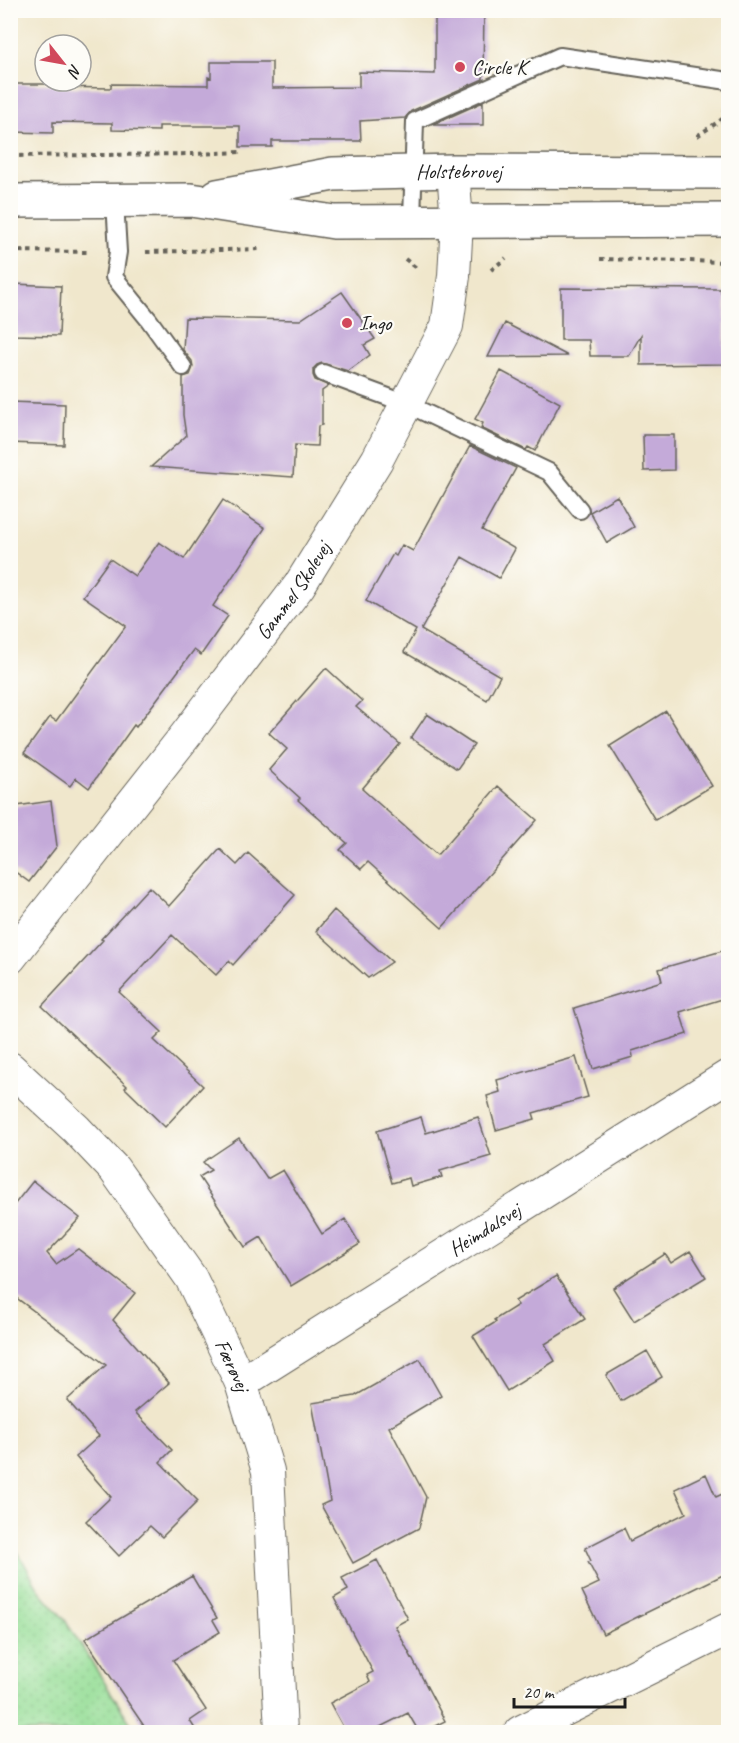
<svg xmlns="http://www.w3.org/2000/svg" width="739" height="1743" viewBox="0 0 739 1743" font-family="Caveat,sans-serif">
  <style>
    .grass { fill: url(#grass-dots); stroke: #5a7d5a; stroke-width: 1.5 }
    .building { fill: #c4aad9 }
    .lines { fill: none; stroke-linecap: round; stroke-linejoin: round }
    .service-casing { stroke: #66635a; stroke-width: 20 }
    .minor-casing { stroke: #66635a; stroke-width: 34 }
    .secondary-casing { stroke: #66635a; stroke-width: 36 }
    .path { stroke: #66635a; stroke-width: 4; stroke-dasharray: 4.5 4.5; stroke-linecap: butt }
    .service { stroke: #fff; stroke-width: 16 }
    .minor { stroke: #fff; stroke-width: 32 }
    .secondary { stroke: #fff; stroke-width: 33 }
    .poi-dot { fill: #d1495b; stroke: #fdfcf7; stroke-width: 2 }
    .labels { text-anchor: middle; stroke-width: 4.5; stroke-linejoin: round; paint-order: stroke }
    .poi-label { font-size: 21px; fill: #1c1c1c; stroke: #fdfcf7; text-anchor: start }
    .street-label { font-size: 21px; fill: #1c1c1c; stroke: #fdfcf7 }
  </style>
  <defs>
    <pattern id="grass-dots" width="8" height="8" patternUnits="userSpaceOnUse" patternTransform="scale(1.5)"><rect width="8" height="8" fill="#97de98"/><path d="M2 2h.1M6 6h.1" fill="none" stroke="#82be82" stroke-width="1.8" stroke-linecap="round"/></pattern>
  </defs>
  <rect width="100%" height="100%" fill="#fdfcf7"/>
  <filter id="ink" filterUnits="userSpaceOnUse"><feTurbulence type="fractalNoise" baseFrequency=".0167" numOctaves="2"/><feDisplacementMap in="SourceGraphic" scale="12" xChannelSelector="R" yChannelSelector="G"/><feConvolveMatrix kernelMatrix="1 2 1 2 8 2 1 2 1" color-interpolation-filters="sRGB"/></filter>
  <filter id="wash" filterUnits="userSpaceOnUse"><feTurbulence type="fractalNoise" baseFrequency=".008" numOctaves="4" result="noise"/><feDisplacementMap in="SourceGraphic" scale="24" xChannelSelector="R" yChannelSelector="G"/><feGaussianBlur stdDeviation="1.35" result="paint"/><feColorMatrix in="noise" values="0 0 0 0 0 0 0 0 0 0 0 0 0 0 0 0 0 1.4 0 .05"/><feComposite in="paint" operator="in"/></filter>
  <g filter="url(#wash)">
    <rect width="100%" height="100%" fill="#f0e7cc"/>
    <path class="grass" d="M11,1540l29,51 25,29 71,112h-125z"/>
    <g id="blocks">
      <path class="building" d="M435,10h49l-1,69 -72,32 -6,7 -45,3 1,20h-89v6h-32v-21h-81v5l-47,-1v-7l-59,-1v11l-43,-1v-48h44v3l57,1v-4l97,1v-8l3,1v-16h61v26l87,-1v-15l76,2z
        M483,102v23h-49v-1z
        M13,284l48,2 -2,50 -47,-1z
        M561,288l160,1v4h5l-2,71 -83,1v-30l-12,21h-39l-1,-16h-28z
        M342,292l33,47 -11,6 6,10 -22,16 -26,-8 -5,2 -4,4v6l2,5 14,6 -7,5v34l-4,1 -1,20 -22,-1 -2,32 -142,-10 35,-31 -3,-21v-38l7,-2 3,-8 -1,-6 -9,-11 2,-32 115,2z
        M505,323l63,33 -80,1z
        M501,371l59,32 -25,48 -7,-4 -2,3 -45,-22 2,-5 -8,-4z
        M10,402l55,2 -1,41 -54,-2z
        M643,435h31v35l-30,1z
        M470,446l46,22 -34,62 33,19 -16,29 -37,-21 -41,73 79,46 -13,24 -83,-48 12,-22 -50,-29 27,-47 3,2 6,-11 11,6z
        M617,496l17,31 -27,16 -17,-31z
        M223,500l42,28 -52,78 15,10 -27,39 -7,-5 -58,77 -2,-2 -45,63 -13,-10 -6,8 -46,-33 26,-36 6,4 70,-95 -43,-30 27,-37 25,17 24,-34 25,17z
        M326,668l36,33 -6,6 44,37 -38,45 75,66 61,-69 39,34 -95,108 -74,-66 -7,7 -21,-19 7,-7 -49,-43 2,-2 -31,-28 18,-21 -18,-16z
        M666,711l46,75 -57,34 -45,-74z
        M427,714l47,31 -17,24 -46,-31z
        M51,801l6,45 -28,36 -19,-14v-61z
        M220,849l17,16 11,-12 47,42 -62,70 -4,-4 -13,14 -44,-40 -53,57 43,40 -8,8 49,46 -38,41 -40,-39 2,-2 -85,-80 61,-66 -2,-1 48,-52 20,19z
        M334,910l58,52 -24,16 -52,-47z
        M729,949v48l-49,15 7,22 -55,17 1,6 -40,12 -19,-61 88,-27 -3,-12z
        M576,1057l12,40 -55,16 2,6 -39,11 -9,-34 13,-4 -3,-12z
        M421,1117l5,16 52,-16 13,39 -51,15 2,6 -31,9 -2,-8 -17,5 -15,-52z
        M239,1138l28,41 16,-9 39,64 23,-15 15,25 -69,42 -30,-49 -16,10 -46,-70 12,-7 -8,-8z
        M33,1181l47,37 -33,35 9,11 22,-15 57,44 -22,27 56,63 -34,29 37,38 -12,12 38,39 -36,36 -12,-11 -31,30 -33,-35 25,-24 -35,-40 23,-21 -32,-36 39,-35 -96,-72v-83z
        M690,1251l16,26 -72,44 -21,-33 52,-34 6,9z
        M556,1276l29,43 -40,25 10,17 -48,30 -34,-55 23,-14 -2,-2 24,-15 -3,-4z
        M647,1351l15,26 -41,24 -15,-26z
        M420,1359l21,37 -52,31 37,70 -7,31 -66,35 -32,-58 9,-4 -18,-98 43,-7z
        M706,1474l10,23 13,-6v81l-126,62 -21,-43 17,-8 -11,-21 3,-1 -6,-13 39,-20 6,13 56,-28 -11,-24z
        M377,1560l31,59 -13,7 50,95 -22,11h-4l-11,-19 -38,19h-24l-16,-29 40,-21 -3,-7 6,-3 -39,-74 14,-8 -6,-12z
        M192,1576l25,42 -4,2 7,12 -47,28 33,50 -16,11 7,11h-49l-63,-93z"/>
    </g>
  </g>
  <g filter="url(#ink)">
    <use href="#blocks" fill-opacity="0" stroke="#66635a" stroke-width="1.5"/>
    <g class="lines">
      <g class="service-casing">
        <path id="service" d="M115,201l3,51 -4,25 35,43 34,47
          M412,221l3,-100 145,-65 168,25
          M323,373l84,31 142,68 31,38"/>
      </g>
      <g class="minor-casing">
        <g id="minor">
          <path id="s1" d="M10,958l175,-222 114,-150 78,-126 70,-134 7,-50 3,-55 -4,-50"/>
          <path id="s2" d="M10,1068l66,61 38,40 77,109 50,105 27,88 13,261"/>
          <path id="s3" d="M241,1383l487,-307"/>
          <path d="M520,1732l208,-103"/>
        </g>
      </g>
      <g class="secondary-casing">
        <g id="secondary">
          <path id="s4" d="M217,196l116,-22 120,-3 275,1"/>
          <path d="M10,201l181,-1 143,22 394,-2"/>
        </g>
      </g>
      <path class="path" d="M725,109l-1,9h4
        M697,136l27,-18
        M10,156l183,-2 49,-2
        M10,251l80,1
        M146,252l115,-3
        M405,259l13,10
        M600,259l128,3
        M491,270l15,-12"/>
      <use href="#service" class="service"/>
      <use href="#minor" class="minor"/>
      <use href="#secondary" class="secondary"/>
    </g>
  </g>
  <g class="poi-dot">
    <circle cx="460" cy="67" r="6"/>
    <circle cx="347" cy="323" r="6"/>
  </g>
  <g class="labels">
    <g class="poi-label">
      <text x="472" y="74">Circle K</text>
      <text x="359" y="330">Ingo</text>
    </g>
    <g class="street-label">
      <text dy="7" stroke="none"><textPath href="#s4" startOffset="244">Holstebrovej</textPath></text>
      <text dy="7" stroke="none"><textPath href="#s1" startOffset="464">Gammel Skolevej</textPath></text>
      <text dy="7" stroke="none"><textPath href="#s3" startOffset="288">Heimdalsvej</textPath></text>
      <text dy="7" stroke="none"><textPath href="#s2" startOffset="375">Færøvej</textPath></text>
    </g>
  </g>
  <rect width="739" height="1743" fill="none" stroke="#fdfcf7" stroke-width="36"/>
  <g transform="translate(63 63) rotate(121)"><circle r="28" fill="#fdfcf7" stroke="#a3a29f" stroke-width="1.5"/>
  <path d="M0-4.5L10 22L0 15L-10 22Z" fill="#d1495b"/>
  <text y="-9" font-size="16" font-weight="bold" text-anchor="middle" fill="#1c1c1c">N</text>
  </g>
  <path d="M514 1698v9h111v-9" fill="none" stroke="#1c1c1c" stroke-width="3"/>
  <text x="523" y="1698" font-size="18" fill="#1c1c1c" stroke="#fdfcf7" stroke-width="4.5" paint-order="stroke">20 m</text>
</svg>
